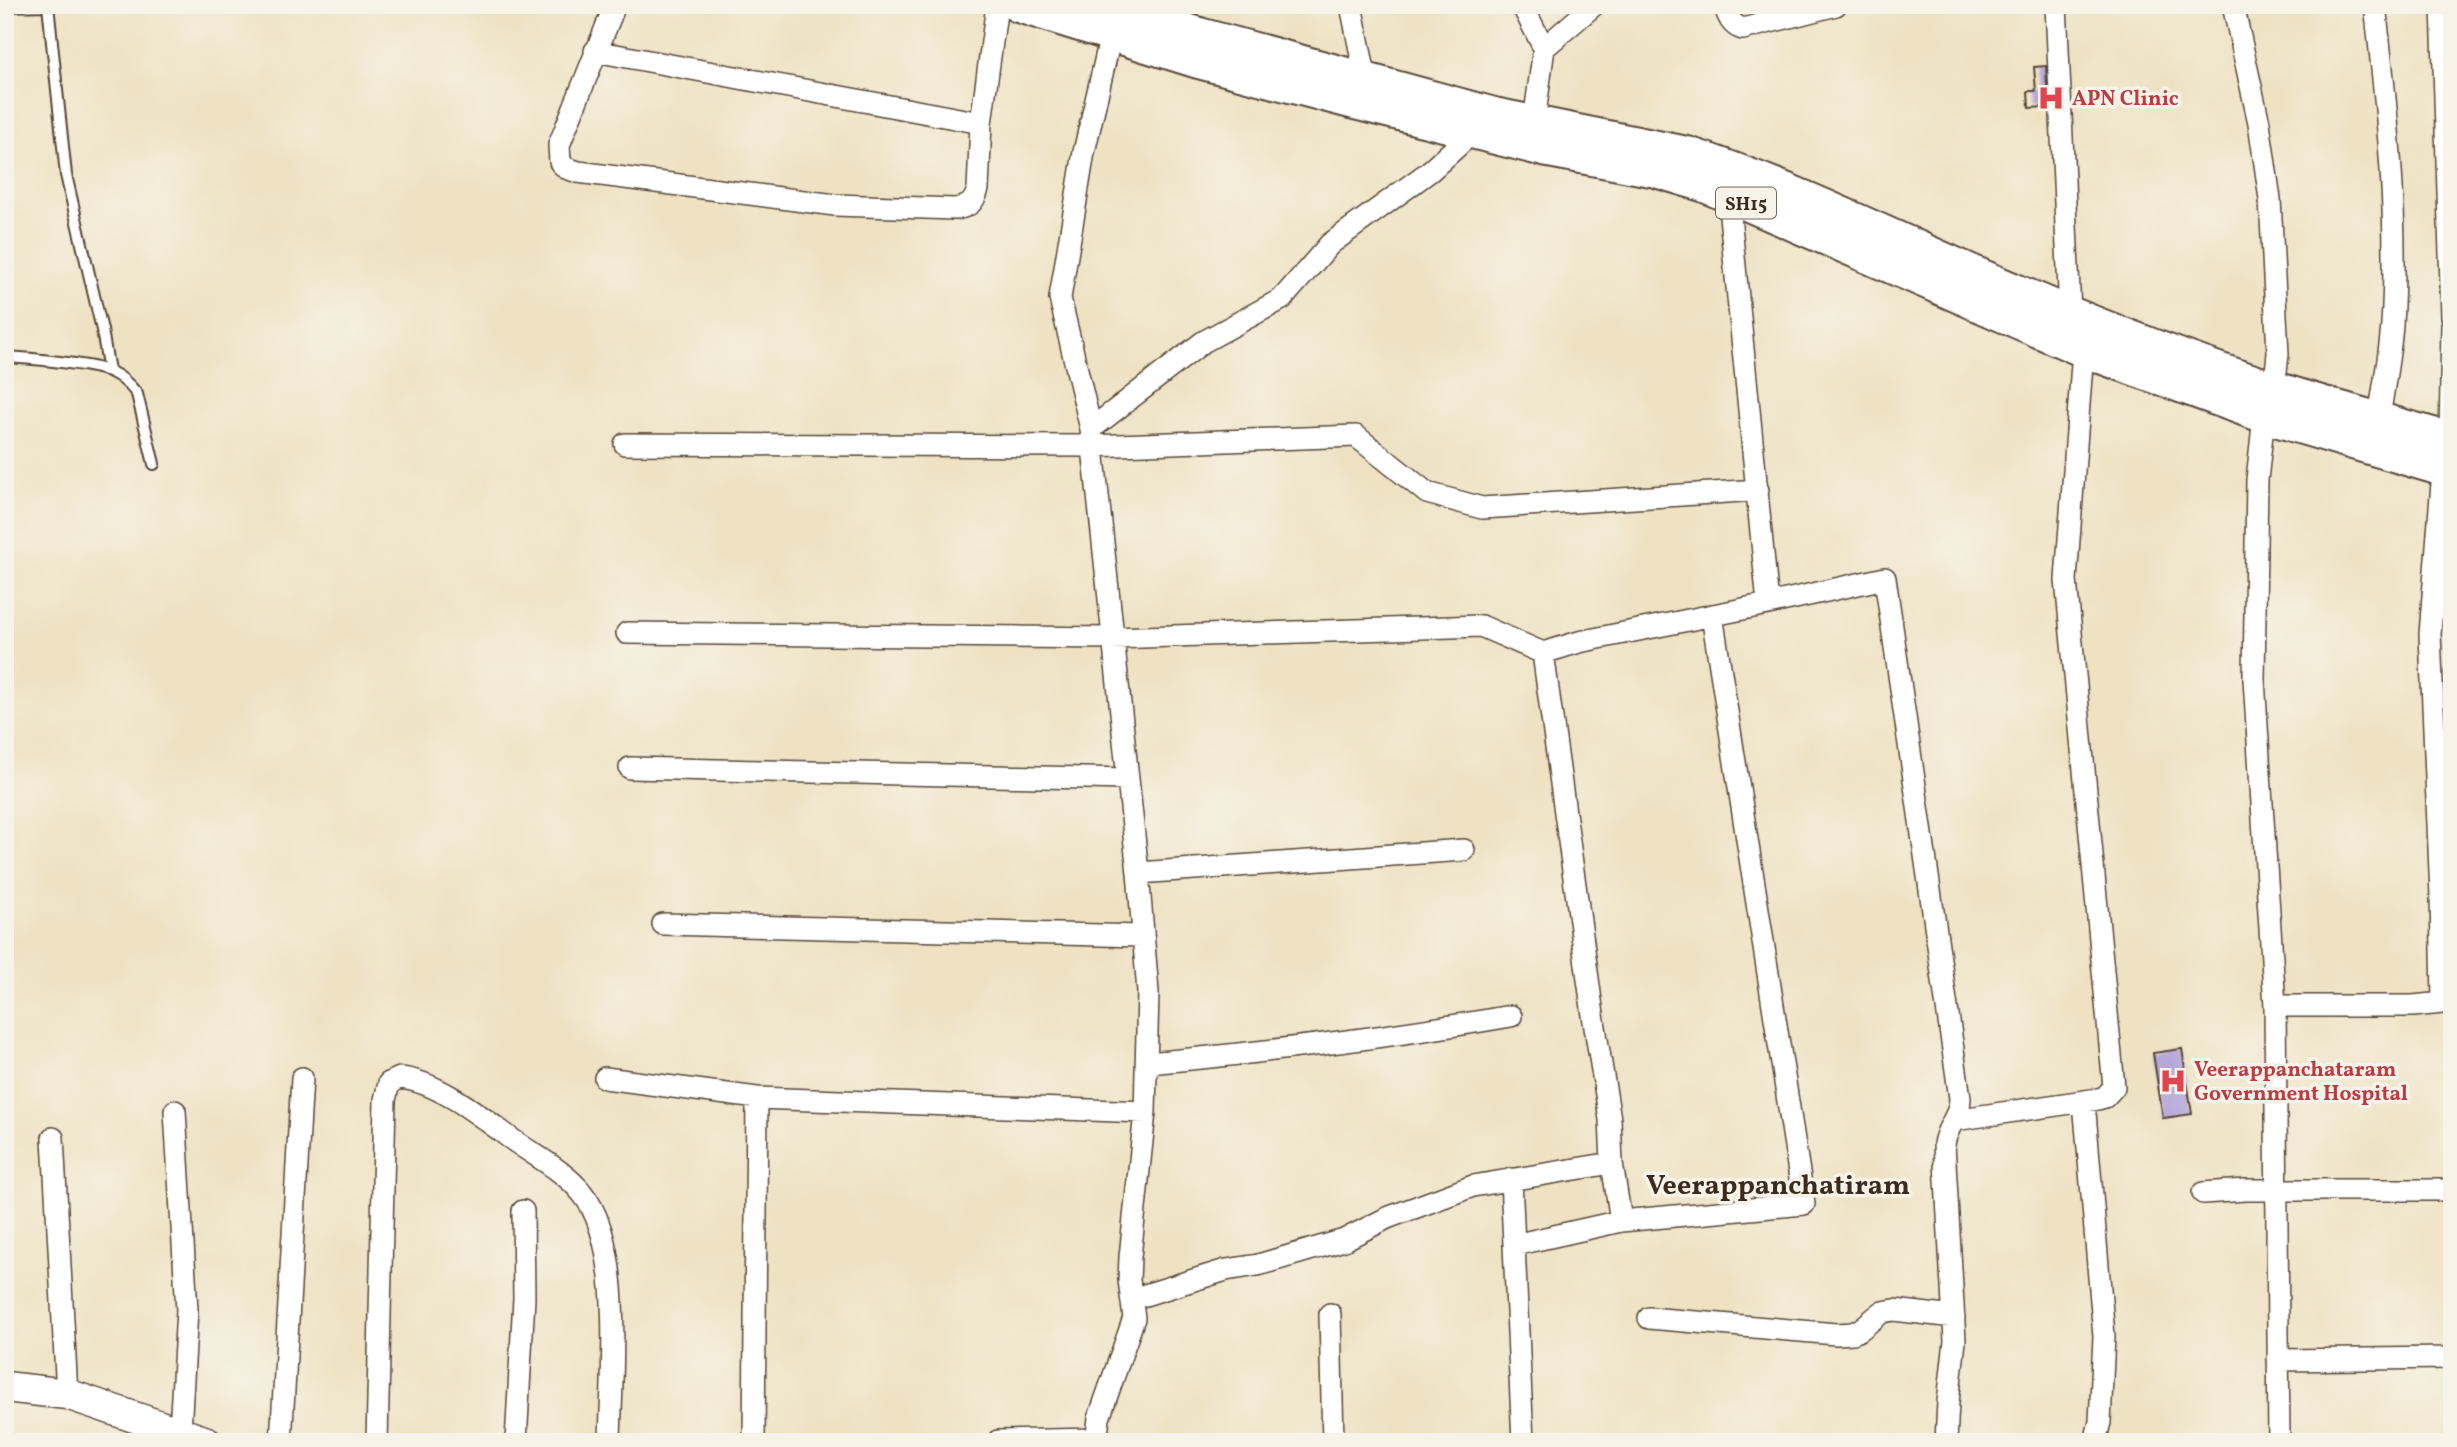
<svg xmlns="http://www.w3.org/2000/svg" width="2457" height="1447" viewBox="0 0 2457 1447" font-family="Vollkorn,serif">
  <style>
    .building { fill: #b7a7d9 }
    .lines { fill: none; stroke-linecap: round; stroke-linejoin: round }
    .lane-casing { stroke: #564637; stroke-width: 14 }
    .street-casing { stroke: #564637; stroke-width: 24 }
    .secondary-casing { stroke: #564637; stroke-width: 33 }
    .primary-casing { stroke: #564637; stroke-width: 37 }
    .lane { stroke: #fff; stroke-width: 10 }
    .street { stroke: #fff; stroke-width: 21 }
    .secondary { stroke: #fff; stroke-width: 30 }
    .primary { stroke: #fff; stroke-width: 33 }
    .labels { text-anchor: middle; stroke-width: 7; stroke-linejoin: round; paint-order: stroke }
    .shield { fill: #f7f3e8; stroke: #73665b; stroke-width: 2 }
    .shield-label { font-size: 19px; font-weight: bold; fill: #3b2a1e }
    .health-label { font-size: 21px; font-weight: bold; fill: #be3a42; stroke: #f7f3e8; text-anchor: start }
    .district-label { font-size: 28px; font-weight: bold; fill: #3b2a1e; stroke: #f7f3e8 }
  </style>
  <rect width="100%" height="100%" fill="#f7f3e8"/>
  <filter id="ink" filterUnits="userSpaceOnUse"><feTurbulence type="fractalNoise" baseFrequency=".0143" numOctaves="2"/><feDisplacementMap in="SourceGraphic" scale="14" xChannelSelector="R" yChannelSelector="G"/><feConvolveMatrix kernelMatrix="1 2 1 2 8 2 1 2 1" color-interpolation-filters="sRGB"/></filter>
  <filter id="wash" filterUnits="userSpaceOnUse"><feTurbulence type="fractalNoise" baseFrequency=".00686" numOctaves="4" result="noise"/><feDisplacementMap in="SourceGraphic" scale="28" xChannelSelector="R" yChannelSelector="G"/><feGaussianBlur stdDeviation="1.57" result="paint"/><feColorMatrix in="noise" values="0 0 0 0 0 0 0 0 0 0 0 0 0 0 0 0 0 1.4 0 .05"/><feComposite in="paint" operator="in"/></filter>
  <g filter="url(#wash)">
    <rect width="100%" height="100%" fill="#eee2c3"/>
    <g id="blocks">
      <path class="building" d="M2046,66l2,41 -19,1 -1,-17h8l-2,-24z
        M2182,1049l10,65 -29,4 -10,-65z"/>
    </g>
  </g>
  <g filter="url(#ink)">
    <use href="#blocks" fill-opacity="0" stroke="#564637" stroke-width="2"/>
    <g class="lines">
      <g class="lane-casing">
        <path id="lane" d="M5,6l43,-1 18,170 36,155 7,41
          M5,357c23,1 87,7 106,15 11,5 19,13 26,22l17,70"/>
      </g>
      <g class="street-casing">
        <path id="street" d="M615,5l-56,140 1,17 6,6 12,4 257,33 120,4c14,-2 19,-6 23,-20l3,-66 16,-118
          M1351,5l15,75
          M1522,5l22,43
          M1724,5c4,11 7,21 19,24l93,-24
          M2056,5l14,308
          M2233,5l26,118 11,76 8,155 -4,35 -10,27 -7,64 -3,199 21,327 4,436
          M2375,5c12,105 24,213 17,319 -2,32 -9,64 -13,95
          M2442,5l10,311
          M595,51l386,72
          M1534,122l10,-74 50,-43
          M1091,429l112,-87 79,-43 48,-55 100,-73 43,-39
          M2450,439l2,-114
          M625,444l467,2 264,-10 71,57 55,15 276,-18
          M1768,604l117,-26 75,520c0,19 -13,27 -16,46l11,197 -7,61 -2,40
          M627,633l485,5 369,-12 62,27
          M630,768l498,11
          M1138,873l326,-23
          M663,924l479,12
          M2443,1002l-2,-106 -11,-262 13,-164
          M2275,1006h138l39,-4
          M1148,1063c122,-11 243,-26 363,-47
          M605,1078l152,20
          M2084,1101l20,235 -4,86 -5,20
          M175,1111l12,199 -7,121
          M1954,1120l144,-21 7,-2 9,-10 -48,-507 17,-230
          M53,1138l14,256
          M1511,1179l3,66
          M2203,1193l42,-3h207
          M1621,1221l183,-17 -92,-589
          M1132,1299l94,-29 32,-5 86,-25 43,-22 86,-32 139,-23
          M1330,1314l3,128
          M1649,1318l187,16 17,-1 8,-4 21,-17 12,-2 60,7
          M2278,1360l174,-2
          M998,1441l98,-2
          M281,1442l21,-364
          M377,1442l8,-342 4,-17 11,-5c36,3 78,36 106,57 25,19 57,34 76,58 43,51 29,184 28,249
          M516,1442l8,-144 -1,-87
          M754,1442l3,-344 388,14
          M1096,1442l3,-24 35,-100 -5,-38 1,-23 15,-145 3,-120 -10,-119 -47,-444 -31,-131 24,-146 27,-117
          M1523,1442l-9,-197 107,-24 -9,-58 -2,-44 -17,-104 -50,-362 36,-11 189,-38 -40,-409"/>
      </g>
      <g class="secondary-casing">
        <path id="secondary" d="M5,1387l62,7 140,48"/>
      </g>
      <g class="primary-casing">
        <path id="primary" d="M1017,5l180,56 152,40 197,49 108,20 50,15 379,165 181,66 188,56
          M1106,5l95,30 295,80 193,39c114,37 221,93 332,139 83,35 167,68 253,95 58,19 118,35 178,52"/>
      </g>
      <use href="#lane" class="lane"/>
      <use href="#street" class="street"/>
      <use href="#secondary" class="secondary"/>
      <use href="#primary" class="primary"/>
    </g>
  </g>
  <defs>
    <g id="hospital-bare" transform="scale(2.1)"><path d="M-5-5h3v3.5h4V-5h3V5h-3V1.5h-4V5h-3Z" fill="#e0444e" stroke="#f7f3e8" stroke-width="2.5" paint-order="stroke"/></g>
  </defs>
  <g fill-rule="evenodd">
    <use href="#hospital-bare" x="2051" y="98"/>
    <use href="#hospital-bare" x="2173" y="1081"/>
  </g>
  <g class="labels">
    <rect class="shield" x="1716" y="187.5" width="60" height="31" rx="5"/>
    <g class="shield-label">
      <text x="1746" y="210">SH15</text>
    </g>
    <g class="health-label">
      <text x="2072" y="105">APN Clinic</text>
      <text x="2194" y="1076">Veerappanchataram<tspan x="2194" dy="24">Government Hospital</tspan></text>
    </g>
    <g class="district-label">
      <text x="1778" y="1194">Veerappanchatiram</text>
    </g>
  </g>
  <rect width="2457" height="1447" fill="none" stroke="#f7f3e8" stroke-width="28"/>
</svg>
